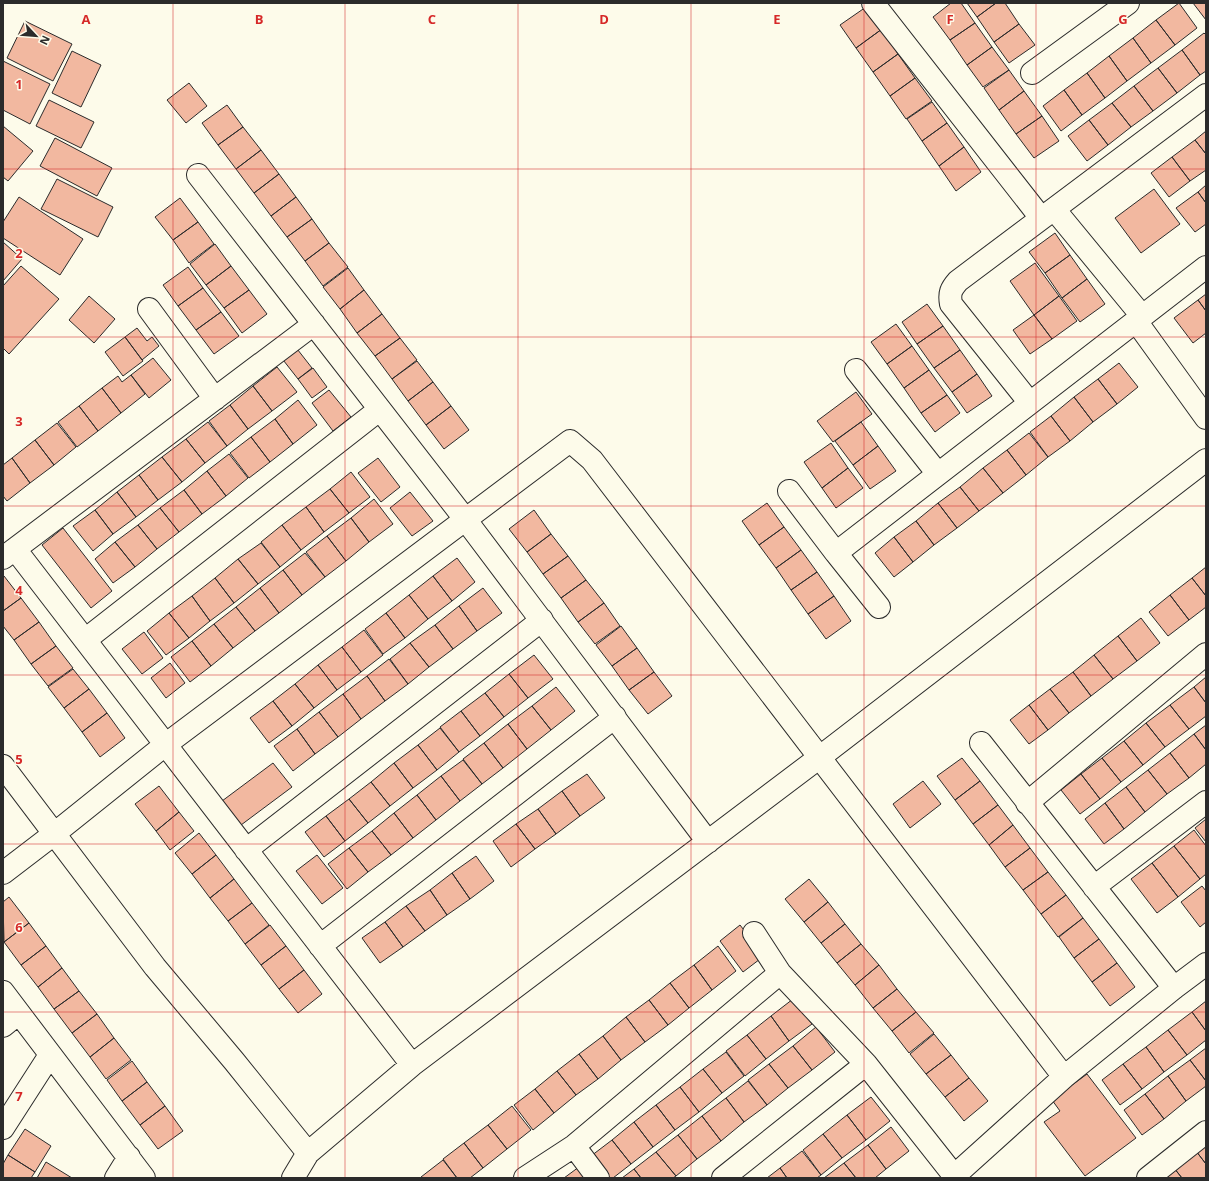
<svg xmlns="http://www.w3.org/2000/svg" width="1209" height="1181" viewBox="0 0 1209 1181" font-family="'Open Sans',sans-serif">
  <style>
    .building { fill: #f2b8a0; stroke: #2b2b2b }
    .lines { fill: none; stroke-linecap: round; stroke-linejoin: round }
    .minor-casing { stroke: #2b2b2b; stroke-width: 24 }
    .minor { stroke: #fdfbea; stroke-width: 22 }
    .grid { fill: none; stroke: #d62828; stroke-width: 1; stroke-opacity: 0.55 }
    .grid-label { font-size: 13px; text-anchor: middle; font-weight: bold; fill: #d62828; stroke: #fdfbea; stroke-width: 3; stroke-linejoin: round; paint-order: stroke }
  </style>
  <rect width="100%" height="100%" fill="#fdfbea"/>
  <path class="building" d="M951,3h10l14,20 -25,17 -17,-23z
    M967,3h29l-19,14z
    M996,3h9l14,21 -25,18 -17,-25z
    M1179,3l18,25 -22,17 -19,-25z
    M1193,3h13v17z
    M866,7l16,22 -26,19 -16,-23z
    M1156,20l19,25 -24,18 -18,-25z
    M25,21l47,23 -19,37 -46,-23z
    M975,23l17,24 -25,18 -17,-25z
    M1019,24l16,21 -26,18 -15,-21z
    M882,29l16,25 -25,18 -17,-24z
    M1204,33l2,2v36l-6,4 -18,-25z
    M1133,38l18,25 -24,18 -18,-25z
    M992,47l17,23 -26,17 -16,-22z
    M1182,50l18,25 -23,18 -19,-25z
    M72,51l29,14 -20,42 -29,-14z
    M898,54l17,24 -25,18 -17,-24z
    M1109,56l18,25 -22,17 -18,-25z
    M3,61l47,23 -20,40 -27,-14z
    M1158,68l19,25 -24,18 -19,-25z
    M1009,70l15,21 -25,19 -15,-22z
    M1087,73l18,25 -23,17 -18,-25z
    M915,78l17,23 -26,18 -16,-23z
    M189,83l18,23 -21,17 -19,-23z
    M1134,86l19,25 -22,16 -19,-24z
    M1064,90l18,25 -21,16 -18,-25z
    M1024,91l18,25 -26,18 -17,-24z
    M49,100l45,22 -13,26 -45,-22z
    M932,102l15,21 -25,18 -15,-22z
    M1112,103l19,24 -23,18 -19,-25z
    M227,105l16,22 -25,18 -16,-22z
    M1042,116l17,25 -25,17 -18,-24z
    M1089,120l19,25 -21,16 -19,-25z
    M947,123l17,24 -25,19 -17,-25z
    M3,126l30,25 -25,30 -5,-4z
    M243,127l18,23 -25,19 -18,-24z
    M1206,131v23l-11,-14z
    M55,138l57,30 -15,28 -57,-30z
    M1195,140l11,14v16l-16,11 -18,-24z
    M964,147l17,25 -25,19 -17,-25z
    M261,150l18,24 -25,19 -18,-24z
    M1172,157l18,24 -21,16 -18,-24z
    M279,174l17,23 -25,19 -17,-23z
    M57,179l56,28 -15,30 -57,-28z
    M1206,185v18l-8,-11z
    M1154,189l26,35 -39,29 -26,-35z
    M1198,192l8,11v21l-11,8 -19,-24z
    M19,197l64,42 -23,36 -57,-37v-16z
    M296,197l16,22 -25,18 -16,-21z
    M180,198l18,24 -25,18 -18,-23z
    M312,219l17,24 -24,18 -18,-24z
    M198,222l16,22 -25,19 -16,-23z
    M1055,233l15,22 -25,18 -16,-21z
    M3,242l19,17 -19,22z
    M329,243l19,24 -25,19 -18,-25z
    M215,244l16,22 -25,19 -16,-21z
    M1070,255l17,24 -25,19 -17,-25z
    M1035,263l24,33 -25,19 -24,-34z
    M21,266l38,33 -50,55 -6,-6v-62z
    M231,266l18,24 -25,18 -18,-23z
    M188,267l15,21 -25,18 -15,-21z
    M348,268l16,22 -24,19 -17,-22z
    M1087,279l18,25 -25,18 -18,-24z
    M203,288l18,24 -25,18 -18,-24z
    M249,290l18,24 -25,19 -18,-25z
    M364,290l18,24 -25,19 -17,-24z
    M1206,294v17l-8,-11z
    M89,296l26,23 -21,24 -25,-23z
    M1059,296l18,25 -25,18 -18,-24z
    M1198,300l8,11v22l-13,10 -19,-25z
    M927,304l16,22 -26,18 -15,-22z
    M221,312l18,24 -25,18 -18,-24z
    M382,314l18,24 -25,18 -18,-23z
    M1034,315l18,24 -22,15 -17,-24z
    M896,324l16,22 -25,18 -16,-22z
    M943,326l17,24 -26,18 -17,-24z
    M137,328l10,13 5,-4 7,9 -17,14 -17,-23z
    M125,337l18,24 -20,15 -18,-24z
    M400,338l17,22 -25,19 -17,-23z
    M294,345l18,23 -14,11 -18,-23z
    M912,346l17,24 -25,18 -17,-24z
    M960,350l17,24 -25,18 -18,-24z
    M153,358l18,22 -22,18 -18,-23z
    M417,361l16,21 -25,19 -16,-22z
    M1119,363l19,24 -21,17 -19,-25z
    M277,367l20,25 -25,19 -19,-25z
    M313,368l14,19 -15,11 -14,-19z
    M929,370l18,25 -26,18 -17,-25z
    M977,374l15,22 -25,17 -15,-21z
    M131,375l14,19 -24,19 -19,-25 16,-12 4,6z
    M1098,379l19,25 -24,18 -19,-25z
    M433,382l18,24 -25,19 -18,-24z
    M253,386l19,25 -24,18 -18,-24z
    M102,388l19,25 -23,18 -19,-25z
    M329,390l22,27 -18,14 -21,-28z
    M856,392l16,22 -39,28 -16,-21z
    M947,395l13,18 -25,19 -14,-19z
    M1074,397l19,25 -23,19 -19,-25z
    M298,400l19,25 -24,19 -18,-25z
    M230,405l18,24 -21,17 -18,-25z
    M79,406l19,25 -21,16 -19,-25z
    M451,406l18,24 -25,19 -18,-24z
    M1051,416l19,25 -22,16 -18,-25z
    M275,419l18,25 -23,18 -19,-25z
    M208,422l19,24 -22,17 -19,-24z
    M861,422l17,24 -25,19 -18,-24z
    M57,423l19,24 -22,18 -19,-25z
    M1029,433l19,24 -22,18 -19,-25z
    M251,437l19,25 -21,16 -19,-25z
    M186,439l19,24 -23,19 -20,-25z
    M35,440l19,25 -24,18 -18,-25z
    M831,443l17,25 -26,20 -18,-26z
    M878,446l18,25 -26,18 -17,-24z
    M1007,450l19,25 -23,18 -20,-25z
    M229,454l19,24 -22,18 -19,-25z
    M162,457l20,25 -24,18 -19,-25z
    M12,458l18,25 -23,18 -4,-5v-31z
    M378,458l22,29 -19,15 -23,-29z
    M848,468l15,20 -27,20 -14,-20z
    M983,468l20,25 -24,18 -19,-24z
    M207,471l19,25 -24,18 -18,-24z
    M351,472l19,25 -21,16 -19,-24z
    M139,475l19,25 -22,17 -19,-25z
    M960,487l19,24 -22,17 -19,-25z
    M330,489l19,24 -25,19 -18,-25z
    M184,490l18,24 -23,18 -19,-24z
    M117,492l19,25 -23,17 -18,-24z
    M410,492l23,29 -21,15 -22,-28z
    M374,499l19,25 -24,18 -18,-24z
    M767,503l17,24 -25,18 -17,-24z
    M938,503l19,25 -23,17 -18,-24z
    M306,507l18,25 -23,18 -19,-25z
    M160,508l19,24 -22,17 -19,-24z
    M95,510l18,24 -20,17 -20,-25z
    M534,510l17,24 -24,18 -18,-23z
    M351,518l18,24 -23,19 -19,-25z
    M916,521l18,24 -21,17 -19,-25z
    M138,525l19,24 -22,18 -20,-25z
    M282,525l19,25 -21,17 -19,-25z
    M784,527l17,23 -25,18 -17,-23z
    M63,528l49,63 -21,17 -49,-63z
    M551,534l17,22 -25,18 -16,-22z
    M327,536l19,25 -21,16 -19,-25z
    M894,537l19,25 -19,15 -19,-24z
    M115,542l20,25 -22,16 -18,-24z
    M261,543l19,24 -22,17 -20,-25z
    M801,550l16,22 -26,18 -15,-22z
    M305,553l20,24 -23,18 -19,-25z
    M568,556l18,24 -25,18 -18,-24z
    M457,558l18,24 -23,19 -19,-25z
    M238,559l20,25 -24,19 -19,-25z
    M1206,567v29l-14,-18z
    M283,570l19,25 -23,18 -19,-25z
    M817,572l17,24 -26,18 -17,-24z
    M4,576l17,22 -18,13v-34z
    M433,576l19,25 -24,18 -19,-24z
    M215,578l19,25 -24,18 -18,-25z
    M1192,578l14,18v11l-17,13 -19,-25z
    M586,580l18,23 -26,19 -17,-24z
    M260,588l19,25 -24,18 -19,-24z
    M483,588l19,25 -25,18 -18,-25z
    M409,595l19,24 -23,19 -19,-25z
    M1170,595l19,25 -21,16 -19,-24z
    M192,596l18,25 -21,17 -20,-25z
    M834,596l17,25 -25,18 -18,-25z
    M21,598l18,24 -25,18 -11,-14v-15z
    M604,603l16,23 -25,18 -17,-22z
    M459,606l18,25 -24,18 -18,-24z
    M236,607l19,24 -22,17 -19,-24z
    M169,613l20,25 -23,17 -19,-24z
    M386,613l19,25 -22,16 -18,-25z
    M1141,618l19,25 -23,18 -19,-25z
    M39,622l17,24 -25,18 -17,-24z
    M214,624l19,24 -22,18 -19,-25z
    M435,625l18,24 -24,18 -19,-24z
    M621,626l16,22 -25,18 -16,-21z
    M364,630l19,25 -22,17 -19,-25z
    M144,632l19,26 -21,16 -20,-25z
    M1118,636l19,25 -24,18 -19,-24z
    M192,641l19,25 -21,16 -19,-25z
    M410,643l19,24 -21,17 -18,-25z
    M56,646l17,22 -25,18 -17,-22z
    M342,647l19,25 -24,18 -19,-25z
    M637,648l17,24 -25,18 -17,-24z
    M534,655l19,24 -25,19 -19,-24z
    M1094,655l19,24 -22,17 -18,-24z
    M389,659l19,25 -23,17 -18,-25z
    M170,663l15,20 -19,15 -15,-20z
    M318,665l19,25 -23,18 -19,-24z
    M73,669l16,20 -25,19 -16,-21z
    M654,672l18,24 -24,18 -19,-24z
    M1073,672l18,24 -22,17 -19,-24z
    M509,674l19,24 -24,19 -19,-24z
    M367,676l18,25 -24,18 -18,-25z
    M1206,677v26l-12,-16z
    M295,684l19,24 -22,18 -19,-25z
    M556,687l19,24 -24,19 -19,-24z
    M1194,687l12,16v13l-17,13 -19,-24z
    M89,689l18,24 -25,19 -18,-24z
    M1050,689l19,24 -21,17 -19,-25z
    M485,693l19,24 -24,19 -19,-25z
    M343,694l18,25 -23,18 -19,-25z
    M273,701l19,25 -23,17 -19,-25z
    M1029,705l19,25 -19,14 -19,-24z
    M1170,705l19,24 -24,18 -19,-24z
    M532,706l19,24 -24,19 -19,-25z
    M461,711l19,25 -21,16 -19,-25z
    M319,712l19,25 -23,17 -18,-25z
    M107,713l18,25 -25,19 -18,-25z
    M1146,723l19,24 -22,18 -19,-24z
    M508,724l19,25 -24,19 -19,-25z
    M1206,725v25l-12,-16z
    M440,728l19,24 -22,18 -19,-25z
    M297,729l18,25 -22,17 -19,-25z
    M1194,734l12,16v14l-17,14 -19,-25z
    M1124,741l19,24 -22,17 -19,-24z
    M484,743l19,25 -21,16 -19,-25z
    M418,745l19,25 -24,18 -19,-25z
    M1170,753l19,25 -22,16 -19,-24z
    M962,758l18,23 -25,19 -18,-24z
    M1102,758l19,24 -21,17 -19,-25z
    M463,760l19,24 -22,17 -19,-25z
    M273,763l19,24 -55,41 -19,-24z
    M394,763l19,25 -23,18 -19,-24z
    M1148,770l19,24 -22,18 -19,-25z
    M587,774l18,24 -25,18 -18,-25z
    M1081,774l19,25 -20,15 -19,-24z
    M441,776l19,25 -24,19 -19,-25z
    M923,781l18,23 -31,24 -17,-24z
    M980,781l18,24 -25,19 -18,-24z
    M371,782l19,24 -22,17 -19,-24z
    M159,786l20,26 -23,19 -21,-27z
    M1126,787l19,25 -21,17 -19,-26z
    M562,791l18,25 -24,18 -18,-25z
    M417,795l19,25 -23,18 -19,-25z
    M349,799l19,24 -23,18 -19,-25z
    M1105,803l19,26 -20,15 -19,-25z
    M998,805l15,20 -24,20 -16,-21z
    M538,809l18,25 -21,15 -19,-25z
    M179,812l15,19 -24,19 -14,-19z
    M394,813l19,25 -22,17 -19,-24z
    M326,816l19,25 -21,16 -19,-25z
    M1206,819v23l-11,-14z
    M516,824l19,25 -24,18 -18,-26z
    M1013,825l17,23 -25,19 -16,-22z
    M1194,830l12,16v28l-6,5 -26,-33z
    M372,831l19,24 -23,17 -19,-24z
    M199,833l17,22 -24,19 -17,-21z
    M1174,846l26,33 -22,18 -26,-34z
    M349,848l19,24 -21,17 -19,-25z
    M1030,848l18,24 -25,18 -18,-23z
    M216,855l18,24 -24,19 -18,-24z
    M317,855l26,33 -21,16 -26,-33z
    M476,856l18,25 -24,18 -18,-26z
    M1152,863l26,34 -21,16 -26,-34z
    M1048,872l18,23 -25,19 -18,-24z
    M452,873l18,26 -23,16 -17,-25z
    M234,879l18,24 -24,18 -18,-23z
    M809,879l19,23 -24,20 -19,-23z
    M1202,886l4,5v31l-6,5 -19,-25z
    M430,890l17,25 -22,16 -19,-25z
    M1066,895l17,23 -25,19 -17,-23z
    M9,897l20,26 -25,19 -1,-40z
    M828,902l17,22 -24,19 -17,-21z
    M252,903l17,22 -24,19 -17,-23z
    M406,906l19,25 -22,16 -18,-25z
    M1083,918l16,21 -25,19 -15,-21z
    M385,922l18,25 -23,16 -18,-25z
    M29,923l17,23 -25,19 -17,-23z
    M845,924l16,20 -24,19 -16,-20z
    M270,925l16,21 -25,19 -16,-21z
    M740,925l24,31 -21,16 -23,-31z
    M1099,939l18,24 -25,19 -18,-24z
    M861,944l18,21 -24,20 -18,-22z
    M46,946l16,22 -24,19 -17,-22z
    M286,946l18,24 -25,19 -18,-24z
    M718,946l18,25 -24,19 -18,-25z
    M1117,963l18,24 -25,19 -18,-24z
    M694,965l18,25 -23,18 -19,-25z
    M879,965l18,24 -24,19 -18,-23z
    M62,968l17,23 -25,18 -16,-22z
    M304,970l18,24 -24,19 -19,-24z
    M670,983l19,25 -21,17 -19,-25z
    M897,989l19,23 -24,19 -19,-23z
    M79,991l18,23 -25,19 -18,-24z
    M793,999l19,25 -23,17 -18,-25z
    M649,1000l19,25 -23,17 -19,-25z
    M1206,1001v30l-14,-19z
    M916,1012l18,21 -25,20 -17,-22z
    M1192,1012l14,19v9l-19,15 -19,-25z
    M97,1014l17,24 -24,19 -18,-24z
    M771,1016l18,25 -23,18 -19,-24z
    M626,1017l19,25 -24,18 -18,-24z
    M816,1027l19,25 -23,18 -19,-24z
    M1168,1030l19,25 -23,17 -18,-25z
    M934,1034l17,21 -25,19 -16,-20z
    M747,1035l19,24 -21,17 -19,-25z
    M603,1036l18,24 -23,19 -19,-25z
    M114,1038l17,22 -25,19 -16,-22z
    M793,1046l19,24 -24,18 -19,-24z
    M1146,1047l18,25 -22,17 -19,-25z
    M1206,1048v33l-16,-21z
    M726,1052l18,24 -22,17 -19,-24z
    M579,1054l19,25 -22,16 -19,-24z
    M951,1055l18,23 -24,19 -19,-23z
    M1190,1060l16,21v5l-20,15 -18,-25z
    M132,1061l15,21 -25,19 -15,-21z
    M769,1064l19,24 -21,17 -19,-25z
    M1123,1064l19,25 -22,16 -18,-25z
    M703,1069l19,24 -23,19 -19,-25z
    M557,1071l19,24 -22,18 -19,-24z
    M1087,1074l49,64 -51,38 -41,-54 16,-11 -8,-11z
    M1168,1076l18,25 -22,18 -19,-25z
    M969,1078l19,23 -24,20 -19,-24z
    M748,1081l19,24 -23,17 -18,-24z
    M147,1082l18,24 -25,19 -18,-24z
    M680,1087l19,25 -24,18 -19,-25z
    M535,1089l19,24 -21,17 -19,-25z
    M1145,1094l19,25 -22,16 -18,-25z
    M871,1097l19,24 -24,19 -19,-25z
    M726,1098l18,24 -23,19 -19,-25z
    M656,1105l19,25 -22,17 -19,-25z
    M165,1106l18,25 -25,18 -18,-24z
    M512,1106l19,24 -24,19 -19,-24z
    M847,1115l19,25 -24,18 -19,-24z
    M702,1116l19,25 -24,18 -19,-24z
    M634,1122l19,25 -22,17 -19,-24z
    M488,1125l19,24 -24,19 -19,-25z
    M891,1127l18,24 -23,18 -18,-24z
    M25,1129l26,17 -16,26 -27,-17z
    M823,1134l19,24 -21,17 -18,-25z
    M678,1135l19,24 -21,17 -20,-24z
    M612,1140l19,24 -18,14h-5l-17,-22z
    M464,1143l19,25 -13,10h-13l-14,-19z
    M1206,1143v21l-10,-13z
    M868,1145l18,24 -11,9h-19l-12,-15z
    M802,1151l19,24 -4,3h-30l-7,-10z
    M1196,1151l10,13v14h-24l-8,-10z
    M656,1152l20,24 -3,2h-32l-7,-9z
    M8,1155l27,17 -4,6h-28v-14z
    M443,1160l14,18h-35l-1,-1z
    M46,1162l26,16h-35z
    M844,1163l12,15h-32z
    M583,1164l10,14h-29z
    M780,1168l7,10h-20z
    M1174,1168l8,10h-20z
    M634,1169l7,9h-19z"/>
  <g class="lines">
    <g class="minor-casing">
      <path id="minor" d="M873,3l168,215
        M1032,73l96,-70
        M198,175l267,344 243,323
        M1054,209l88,107
        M149,309l66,90
        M1136,321l70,97
        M856,370l82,104
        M1030,403l-79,-99c-2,-11 0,-15 7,-23l248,-186
        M789,491l47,62 43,54
        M15,549l397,516
        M836,553l370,-286
        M3,558l311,-234
        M85,640l294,-230
        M981,743l193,245
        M3,766l152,201 79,94 74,92
        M1027,803l179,-149
        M246,850l296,-230
        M3,873l51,-39 111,-89 405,-304 22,19 472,617
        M1094,887l112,-85
        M754,933l26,40 86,91 90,114
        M320,946l295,-229
        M3,992l141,186
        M3,1026l16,-13
        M3,1128l47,-73
        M574,1146l24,32
        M116,1178l13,-21
        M293,1178l15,-25 104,-88 408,-308 386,-297
        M525,1178l49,-32 206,-173
        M723,1178l143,-114
        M952,1178l112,-101 110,-89 32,-24
        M1148,1178l58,-46"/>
    </g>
    <use href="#minor" class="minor"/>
  </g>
  <path class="grid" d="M173,3v1175M345,3v1175M518,3v1175M691,3v1175M864,3v1175M1036,3v1175M3,169h1203M3,337h1203M3,506h1203M3,675h1203M3,844h1203M3,1012h1203"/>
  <g class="grid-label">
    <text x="86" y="24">A</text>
    <text x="259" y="24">B</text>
    <text x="432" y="24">C</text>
    <text x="604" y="24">D</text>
    <text x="777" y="24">E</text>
    <text x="950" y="24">F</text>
    <text x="1123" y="24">G</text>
    <text x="19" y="89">1</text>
    <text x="19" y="258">2</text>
    <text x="19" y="426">3</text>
    <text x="19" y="595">4</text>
    <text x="19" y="764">5</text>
    <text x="19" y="932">6</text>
    <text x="19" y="1101">7</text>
  </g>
  <rect width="1209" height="1181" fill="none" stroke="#2b2b2b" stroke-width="8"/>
  <g transform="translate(36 36) rotate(116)" stroke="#fdfbea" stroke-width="3" paint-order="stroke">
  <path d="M0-3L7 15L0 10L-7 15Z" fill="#2b2b2b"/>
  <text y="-6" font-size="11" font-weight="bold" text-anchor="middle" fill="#2b2b2b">N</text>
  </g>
</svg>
